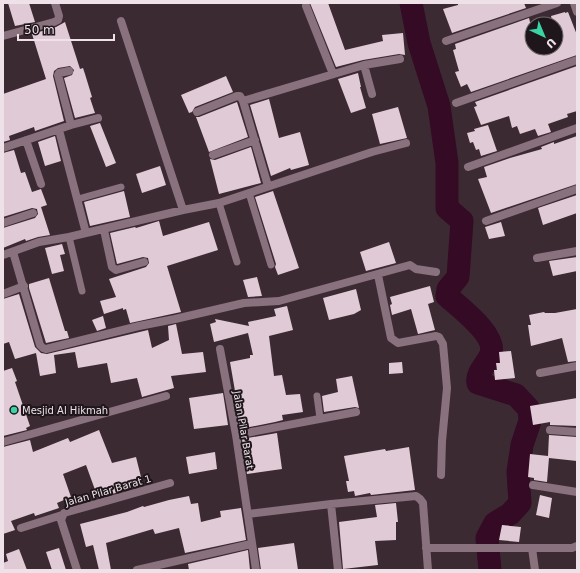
<svg xmlns="http://www.w3.org/2000/svg" width="580" height="573" viewBox="0 0 580 573" font-family="'DejaVu Sans',sans-serif">
  <style>
    .lines { fill: none; stroke-linecap: round; stroke-linejoin: round }
    .river { stroke: #340a24; stroke-width: 23 }
    .building { fill: #e0cad5 }
    .service { stroke: #89727d; stroke-width: 7 }
    .minor { stroke: #89727d; stroke-width: 8 }
    .poi-dot { fill: #3ad4a4; stroke: #1e161a; stroke-width: 1.5 }
    .labels { text-anchor: middle; stroke-width: 4; stroke-linejoin: round; paint-order: stroke }
    .poi-label { font-size: 10px; fill: #eee2e8; stroke: #1e161a; text-anchor: start }
    .street-label { font-size: 10px; fill: #eee2e8; stroke: #1e161a }
  </style>
  <rect width="100%" height="100%" fill="#3c2a33"/>
  <g class="lines">
    <path class="river" d="M411,3l8,40 20,63 8,57v45l15,13 -4,56 -10,12 -1,7c12,11 53,41 43,60 -4,9 -14,17 -12,27l38,12 13,14 1,12 -8,24 -4,27 2,31 -10,11 -15,9 -8,15 3,32"/>
  </g>
  <path class="building" d="M8,3h21l6,19 -20,4z
    M310,3h18l17,47 38,-9 -1,-6 21,-2 2,22 -6,-1 -36,6 -27,7z
    M458,3h66l2,5 -74,25 -9,-24 15,-4z
    M565,12v1l3,-1 9,23v20l-106,37 -4,-8 -6,3 -6,-15 4,-1 -6,-21 3,-1 -1,-5 74,-26 1,4h2v26h24v-24h-3l-2,-8z
    M65,22l15,47 3,-1 2,6 7,23 -2,1 5,15 -20,5 -11,-40 8,-3 2,-5 -4,-4 -12,2 -4,3 -1,5 11,45 -29,10 -1,-4 -25,9 1,4 -7,2v-48l43,-15 -14,-45 24,-7z
    M577,66v45l-10,3 1,3 -20,7 3,8 -13,4 -3,-7 -15,5 -3,-8 -5,2 -3,-12 -28,9 -7,-18 3,-1 -2,-4z
    M358,73l3,14h-1l6,21 -15,5 -13,-34z
    M226,76l7,16 -38,15 -3,5 -3,1 -8,-18z
    M269,99l10,39 21,-6 9,33 -18,5 -1,-2 -19,8 -21,-71z
    M237,102l11,35 -39,15 -13,-35h3z
    M398,107l9,31 -27,6 -8,-30z
    M100,123l16,40 -10,4 -16,-41z
    M488,125l9,26 -16,5 -2,-7 -3,1 -3,-8 -3,1 -3,-10 8,-2 -1,-2z
    M55,136l6,25 -16,5 -7,-24z
    M577,136v48l-86,29 -13,-34 9,-2 -3,-10 26,-9 32,-9 -1,-2 13,-5v2z
    M251,147l10,36 -42,11 -9,-35 5,1z
    M14,150l7,23 4,-1 7,20 9,-3 6,16 -6,2 9,28 -12,2 -12,4 -1,-2 -22,9v-20l32,-10 3,-4 -1,-5 -5,-1 -29,9v-64z
    M160,166l6,19 -24,8 -6,-19z
    M124,191l6,26 -40,9 -6,-24z
    M273,191l26,77 -21,7 -3,-8 1,-3 -21,-67z
    M577,195v18l-34,12 -5,-17z
    M159,221l4,15 46,-14 9,28 -51,16 14,46 -51,11 -4,-14 -3,1v-2l-19,6 -4,-13 16,-4 -7,-18 37,-12 3,-4 -1,-5 -5,-1 -26,7 -7,-31 25,-6 1,1z
    M501,222l4,14 -16,3 -4,-12z
    M389,242l7,21 -30,8 -6,-19z
    M62,244l3,10 -5,1 4,16 -12,3 -7,-26z
    M577,257v14l-24,5 -4,-15z
    M257,277l5,19 -14,1 -5,-17z
    M49,278l16,53h2l2,7 -23,5 -17,-55v-4z
    M430,286l4,16 -6,2 7,26 -17,4 -7,-25 -19,6 -2,-10 2,-1 -2,-7z
    M356,289l5,21 -7,4 -25,6 -6,-22z
    M19,294l16,53 6,6 6,1 101,-24 4,18 17,-8 -1,-14 8,-2 6,30 21,-2 3,20 -35,4 3,12 -32,9 -5,-19 -26,5 -4,-20 -29,5 -3,-16 -21,3 2,18 -16,3 -4,-23 -21,6 -6,-17 -6,2v-45z
    M287,306l6,24 -24,6 5,40 8,-1 4,20 14,-1 3,18 -21,3 1,5 -8,2 -35,7 -7,-38h2l-5,-29 20,-4v-3h3l-5,-22 -34,9 -4,-18 6,-2 -1,-3 34,7 -1,-4 28,-6 -2,-7z
    M577,309v52l-9,1 -6,-24 -31,8 -3,-21h3l-2,-10 15,-3 1,1h10z
    M103,316l3,12 -9,3 -5,-11z
    M511,351l4,27 -20,2 -1,-10h3l-1,-7h4l-1,-11z
    M402,362l1,11 -14,1v-11z
    M12,368l5,13 -2,1 15,44 -4,2 1,2 -24,6v-65z
    M352,376l7,32 -4,-1 -31,5 -2,-16 16,-4 -2,-13z
    M223,393l5,32 -34,4 -5,-31z
    M577,398v28l-27,-1v-3l-17,3 -3,-19z
    M99,430l13,33 24,-6 7,28 -45,13 -12,-33 -23,9 8,23 -14,6 2,5 -24,8 -1,-3 -23,8 4,9 -12,4v-87l27,-7 3,12 35,-14 2,4z
    M277,433l5,36 -35,5 -5,-35z
    M549,435l28,2v24l-28,-3 -2,24 -13,-2v-2l-6,-1 2,-23 18,2z
    M409,447l6,43 -44,5 -1,-2 -15,3 -1,-5 -6,1 -2,-11h3l-5,-25 41,-7 1,2z
    M215,452l2,17 -28,5 -3,-17z
    M540,495l12,3 -3,20 -13,-3z
    M189,496l2,8 7,-1 3,19 20,-5 -1,-6 21,-3 5,32 -61,13 -6,-25 -24,6 -2,-5 -47,14 5,27h-12l-6,-25 -7,2 -6,-23 47,-12 16,-6 1,1 25,-7z
    M396,503l2,19h-2v18l-21,1 3,24 -35,4 -4,-47 38,-5 -2,-12z
    M502,525l19,2 -2,15 -20,-2z
    M294,543l4,27h-37l-3,-22z
    M59,548l7,22h-14l-6,-18z
    M19,549l8,21h-24v-7l5,-2 -2,-7z
    M248,550l2,20h-61l-1,-6z"/>
  <g class="lines">
    <path class="service" d="M249,193l22,72
      M78,199l43,-12
      M219,203l18,59
      M69,237l13,54
      M317,396l3,22"/>
    <path class="minor" d="M574,3l3,9
      M306,6l27,68
      M121,21l62,189
      M3,36l51,-14 4,-2 1,-4 -4,-13
      M446,41l111,-38
      M364,65l8,29
      M69,71l-10,2 -1,2 13,50
      M243,101l121,-36 36,-6
      M456,103l121,-43
      M197,112l40,-16h3l3,5 25,85
      M59,130l27,103
      M26,140l15,44
      M3,148l68,-23 27,-7
      M213,155l42,-15
      M468,167l109,-39
      M486,221l91,-32
      M3,223l30,-10
      M104,230l8,37 4,3 28,-8
      M13,252l27,93 3,3 3,1 93,-23 36,-7 69,-16 35,-2 131,-36 6,4 20,3
      M3,255l36,-13 30,-5 114,-27 36,-7 153,-51 34,-9
      M537,258l40,-7
      M378,275l13,63 7,5 38,-7 3,1 4,7 4,44 -5,53 -1,34
      M3,294l21,-8
      M220,349l16,86 20,135
      M540,373l37,-7
      M550,430l27,2
      M236,435l120,-23
      M3,442l163,-46
      M533,485l44,7
      M331,504l7,66
      M248,514l83,-10 85,-8 4,3 3,4 5,67
      M21,528l41,-13
      M426,548h146l5,-2
      M532,548l3,22
      M77,570l-16,-50 3,-7 106,-30
      M137,570l114,-26"/>
  </g>
  <circle class="poi-dot" cx="14" cy="410" r="4"/>
  <g class="labels">
    <g class="poi-label">
      <text x="22" y="414">Mesjid Al Hikmah</text>
    </g>
    <g class="street-label">
      <text transform="translate(244 430) rotate(80)" y="4">Jalan Pilar Barat</text>
      <text transform="translate(108 490) rotate(-16)" y="4">Jalan Pilar Barat 1</text>
    </g>
  </g>
  <rect width="580" height="573" fill="none" stroke="#eee2e8" stroke-width="8"/>
  <g transform="translate(544 36) rotate(136)"><circle r="19" fill="#1e161a" stroke="#71686c"/>
  <path d="M0-3L7 15L0 10L-7 15Z" fill="#3ad4a4"/>
  <text y="-6" font-size="11" font-weight="bold" text-anchor="middle" fill="#eee2e8">U</text>
  </g>
  <path d="M18 34v6h96v-6" fill="none" stroke="#eee2e8" stroke-width="2"/>
  <text x="24" y="34" font-size="12" fill="#eee2e8" stroke="#1e161a" stroke-width="3" paint-order="stroke">50 m</text>
</svg>
